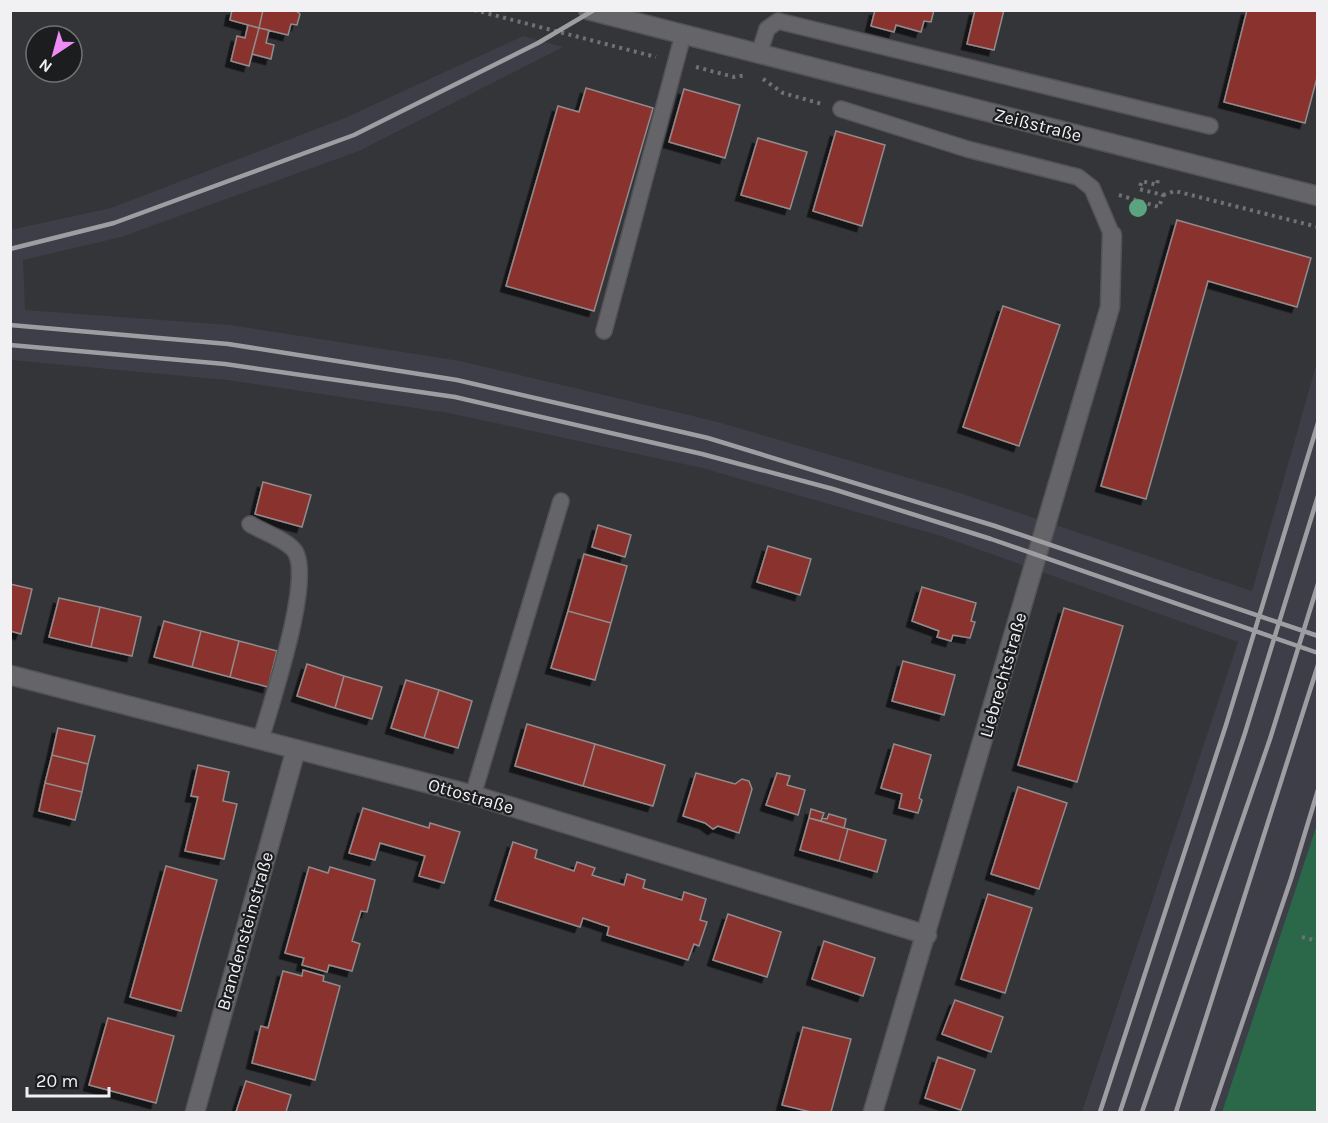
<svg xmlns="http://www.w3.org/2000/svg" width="1328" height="1123" viewBox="0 0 1328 1123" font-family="Karla,sans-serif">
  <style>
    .built { fill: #3d3e48 }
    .green { fill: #2a6849 }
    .building { fill: #89312f; stroke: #928b8b; stroke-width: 1.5; filter: url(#shadow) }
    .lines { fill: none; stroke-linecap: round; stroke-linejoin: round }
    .service-casing { stroke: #535357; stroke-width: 18 }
    .minor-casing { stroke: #535357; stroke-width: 21 }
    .tertiary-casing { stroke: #535357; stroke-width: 21 }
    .path { stroke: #707174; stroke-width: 4; stroke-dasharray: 3 4.5; stroke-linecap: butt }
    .service { stroke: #646469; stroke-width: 15 }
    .minor { stroke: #646469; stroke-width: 18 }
    .tertiary { stroke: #646469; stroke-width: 18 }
    .rail { stroke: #9e9ea2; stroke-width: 4.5 }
    .tree { fill: #5ba480 }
    .labels { text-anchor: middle; stroke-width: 4.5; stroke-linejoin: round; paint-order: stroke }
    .street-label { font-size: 18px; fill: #f1f1f4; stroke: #1c1d1f }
  </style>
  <defs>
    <filter id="shadow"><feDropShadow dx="-5.5" dy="5.5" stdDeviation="0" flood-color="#0009"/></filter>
  </defs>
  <rect width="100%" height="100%" fill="#343539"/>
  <path class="built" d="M523,36l40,11 -204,104 -238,86 -98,23 2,50 205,15 230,36 254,60 243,71 295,99 65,-229v462l-95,288h-140l156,-470 -297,-106 -239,-68 -253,-55 -222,-33 -216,-20 -1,-130 101,-22 234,-90z"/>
  <path class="green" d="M1317,824v288h-95z"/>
  <path class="building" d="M232,10h31l-4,18 -29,-8z
    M263,10h32l5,4 -3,11 -6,-1 -3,11 -29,-7z
    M875,10h59l-3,12 -7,-1 -3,11 -25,-7 -2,7 -23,-6z
    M975,10h29l-10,40 -27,-6z
    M1247,10h71v64l-13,49 -81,-21z
    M248,25l11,3 -10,38 -18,-5 6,-25 8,2z
    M259,28l10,2 -3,13 8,2 -3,14 -19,-5z
    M586,88l67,20 -59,203 -88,-25 52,-180 21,6z
    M684,89l56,16 -15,53 -56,-16z
    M836,131l49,14 -23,81 -49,-15z
    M758,138l49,14 -17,57 -49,-14z
    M1177,220l134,38 -14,49 -89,-26 -62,218 -45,-13z
    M1003,306l57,19 -41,121 -56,-19z
    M263,482l48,13 -9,32 -47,-13z
    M598,525l33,10 -6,22 -33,-10z
    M768,546l43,13 -11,36 -43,-13z
    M584,554l43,12 -16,57 -43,-12z
    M10,584l22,5 -11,45 -11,-3z
    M922,587l54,16 -5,18 4,1 -5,16 -17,-3 -2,6 -14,-4 2,-6 -27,-10z
    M59,598l41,9 -9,40 -42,-10z
    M100,607l41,10 -9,39 -41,-9z
    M1064,608l59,18 -46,156 -59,-17z
    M568,611l43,12 -16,57 -44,-12z
    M164,621l37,10 -9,36 -38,-10z
    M201,631l38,10 -9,36 -38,-10z
    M239,641l38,10 -9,36 -38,-10z
    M903,661l52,14 -11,40 -52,-14z
    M307,664l37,12 -9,32 -38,-12z
    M344,676l38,11 -10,32 -37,-11z
    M406,680l33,10 -15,48 -33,-10z
    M439,690l33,11 -14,47 -34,-10z
    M527,724l68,20 -12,42 -68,-20z
    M58,728l37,8 -7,28 -36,-9z
    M595,744l70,21 -12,41 -70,-20z
    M894,744l37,11 -12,43 3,2 -4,13 -19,-5 3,-14 -21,-6z
    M52,755l36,9 -6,28 -37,-9z
    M198,765l31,7 -6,29 14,3 -13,55 -39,-8 13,-54 -7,-1z
    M696,773l39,11 7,-5 7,2 3,8 -13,44 -21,-7 -5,3 -8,-6 -22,-7z
    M777,773l13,3 -3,9 18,5 -7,25 -32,-10z
    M45,783l37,9 -7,28 -36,-9z
    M1018,787l49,16 -28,86 -48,-15z
    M363,808l66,20 1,-5 30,9 -16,51 -25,-7 6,-20 -45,-13 -5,17 -26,-7z
    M811,809l13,4 -3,8 -12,-3z
    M829,814l17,5 -2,9 -23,-7 1,-3 5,1z
    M809,818l39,11 -9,32 -39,-11z
    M848,829l38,11 -9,32 -38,-11z
    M513,842l24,8 -2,8 39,13 3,-9 18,6 -3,7 32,10 3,-11 18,6 -2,8 39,12 2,-8 22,7 -6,21 7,2 -8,24 -5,-2 -6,16 -81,-25 2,-8 -26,-9 -3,9 -85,-27z
    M166,866l51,14 -36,131 -51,-14z
    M309,867l19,6 2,-6 45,13 -8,32 -6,-1 -9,30 8,3 -8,27 -23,-6 -2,7 -25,-7 2,-7 -19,-5z
    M988,894l44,14 -27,85 -44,-14z
    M728,914l53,18 -14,45 -54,-17z
    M824,941l51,17 -12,38 -51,-17z
    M303,970l21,6 -1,5 17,5 -25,94 -63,-17 9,-37 7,2 15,-57 19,5z
    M955,1000l48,17 -12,35 -49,-18z
    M108,1018l66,18 -18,67 -67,-18z
    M803,1027l48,12 -20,73h-20l-29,-7z
    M938,1057l37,13 -14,40 -36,-12z
    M246,1081l45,14 -5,17h-50z"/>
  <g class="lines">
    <g class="service-casing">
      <path id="service" d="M759,54l8,-25 11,-8 432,105
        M841,109l126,40 111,28 14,11 20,47
        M604,331l79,-296
        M250,524c13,8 35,15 44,26 21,25 -24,156 -33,189
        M473,795l88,-294"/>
    </g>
    <g class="minor-casing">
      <path id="minor" d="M10,675l463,120 454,140
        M195,1112l101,-363
        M873,1112l237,-805 2,-72"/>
    </g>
    <g class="tertiary-casing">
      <path id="tertiary" d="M588,10l730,186"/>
    </g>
    <path class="path" d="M474,10l182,47
      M696,67l38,10 13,-2
      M763,79l20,14 39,11
      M1119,195l40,12 4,-12 -24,-6 3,-8 15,4 1,-6
      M1163,195l12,-4 143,36
      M1302,937l16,4"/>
    <use href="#service" class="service"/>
    <use href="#minor" class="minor"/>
    <use href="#tertiary" class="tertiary"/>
    <path class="rail" d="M10,249l104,-26 240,-88 184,-92 56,-33
      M10,325l218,19 229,36 251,58 287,88 323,110
      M10,345l215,19 230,33 247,57 131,35 158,50 327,114
      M1100,1112l126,-387 92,-302
      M1120,1112l125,-379 73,-237
      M1142,1112l128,-373 48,-155
      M1176,1112l142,-447
      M1212,1112l79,-233 27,-89"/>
  </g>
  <circle class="tree" cx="1138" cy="208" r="9"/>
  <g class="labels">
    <g class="street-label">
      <text transform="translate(1038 125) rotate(14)" y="6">Zeißstraße</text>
      <text transform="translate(1003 675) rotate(-74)" y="6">Liebrechtstraße</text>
      <text transform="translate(471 796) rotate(16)" y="6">Ottostraße</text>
      <text transform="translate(245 931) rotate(-74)" y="6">Brandensteinstraße</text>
    </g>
  </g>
  <rect width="1328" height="1123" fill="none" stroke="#f1f1f4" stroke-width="24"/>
  <g transform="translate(54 54) rotate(216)"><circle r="28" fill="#1c1d1f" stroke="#717274" stroke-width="1.5"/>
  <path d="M0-4.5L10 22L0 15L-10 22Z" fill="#ef8bf7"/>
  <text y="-9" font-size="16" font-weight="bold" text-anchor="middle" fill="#f1f1f4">N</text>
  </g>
  <path d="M27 1087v9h82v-9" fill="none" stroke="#f1f1f4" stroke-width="3"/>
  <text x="36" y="1087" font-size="18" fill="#f1f1f4" stroke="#1c1d1f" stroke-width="4.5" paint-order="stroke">20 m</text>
</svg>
